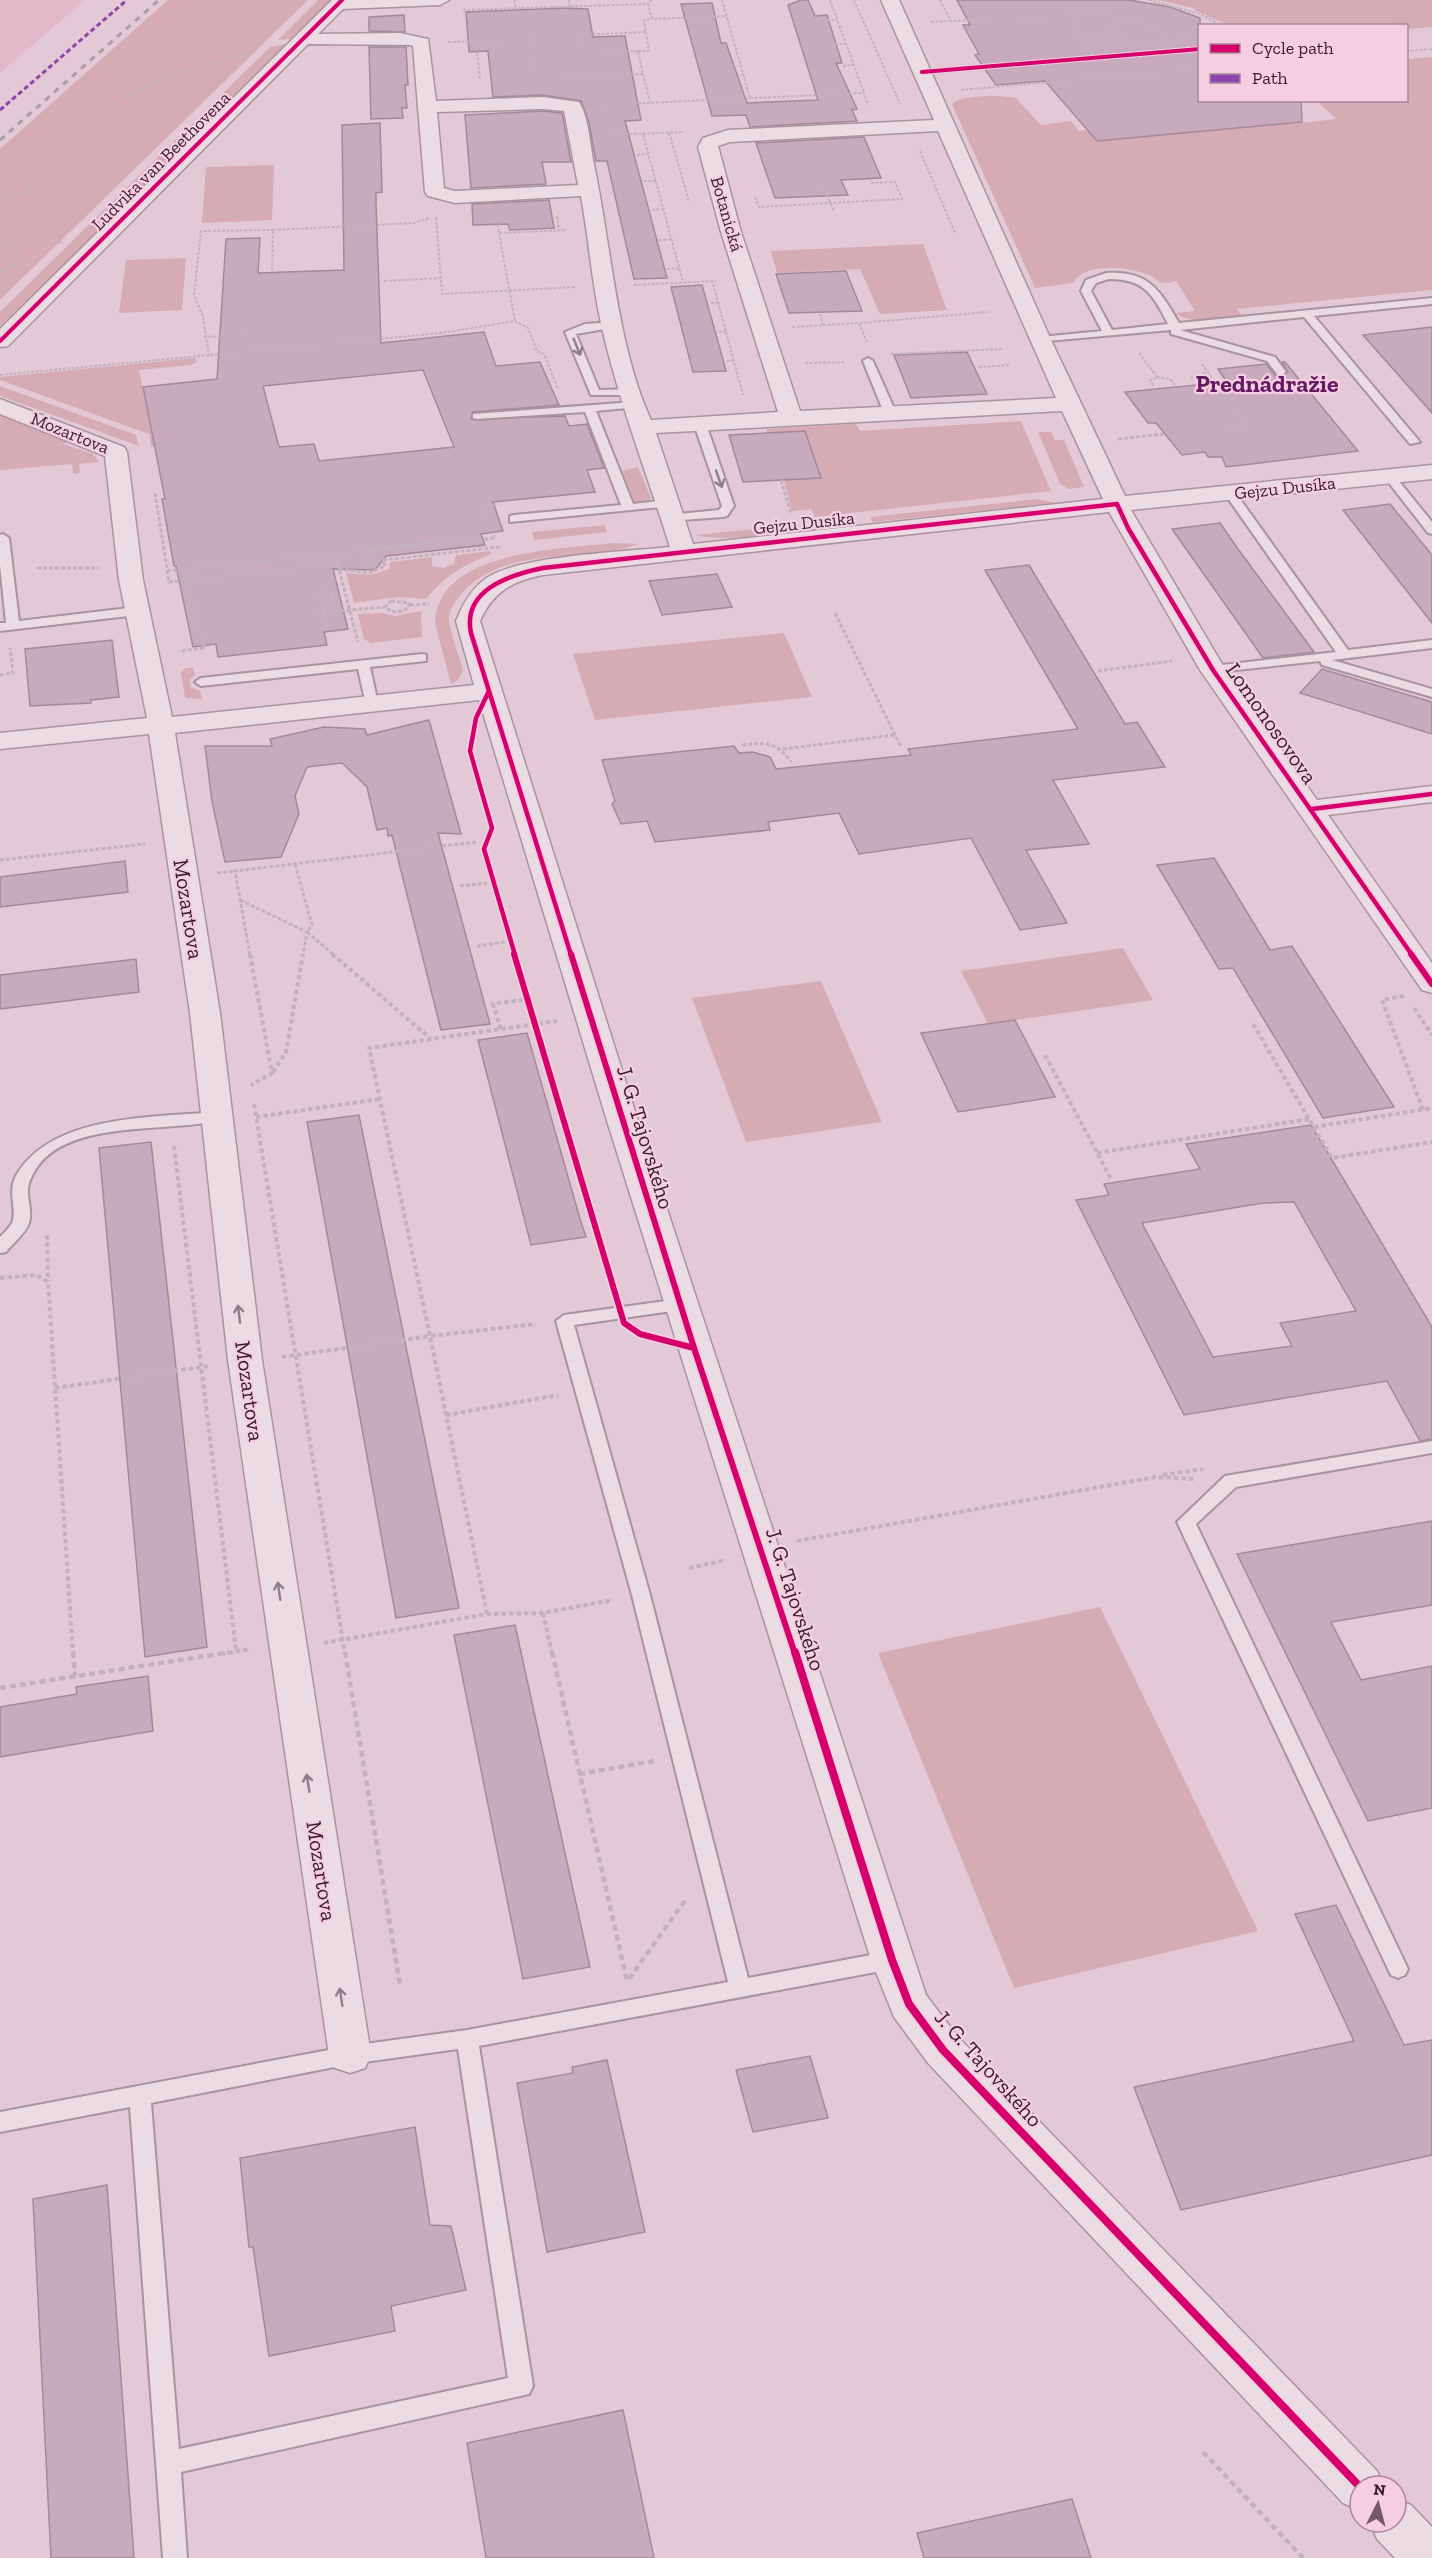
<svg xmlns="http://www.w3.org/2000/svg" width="1432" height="2558" viewBox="0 0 1432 2558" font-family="'Zilla Slab',serif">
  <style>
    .farmland { fill: #e4b8c9 }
    .green { fill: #d6abb3 }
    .building { fill: #c7aabd; stroke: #a3899a; stroke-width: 1.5; fill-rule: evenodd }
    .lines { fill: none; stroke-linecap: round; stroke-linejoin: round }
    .lane-casing { stroke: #a8939e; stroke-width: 4 }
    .street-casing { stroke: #a8939e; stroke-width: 3 }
    .path-far3 { stroke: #c3b2bc; stroke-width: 2; stroke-dasharray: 3 1.5; stroke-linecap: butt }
    .path-far2 { stroke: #c3b2bc; stroke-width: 3; stroke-dasharray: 4 2; stroke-linecap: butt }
    .path-far1 { stroke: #c3b2bc; stroke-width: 4; stroke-dasharray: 4.5 3; stroke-linecap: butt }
    .path { stroke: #c3b2bc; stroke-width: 4.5; stroke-dasharray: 6 4; stroke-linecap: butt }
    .lane { fill: #ebdbe3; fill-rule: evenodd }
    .street { fill: #ebdbe3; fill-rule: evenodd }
    .rail { stroke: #aa9ca4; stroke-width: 3; stroke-dasharray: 6 6; stroke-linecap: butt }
    .path-bridge { stroke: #c3b2bc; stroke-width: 3; stroke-dasharray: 4 2; stroke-linecap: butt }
    .quiet { stroke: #8e44ad; stroke-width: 3; stroke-dasharray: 5 3; stroke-linecap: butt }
    .cycleway-far3-casing { stroke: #f6cee1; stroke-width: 6 }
    .cycleway-far2-casing { stroke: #f6cee1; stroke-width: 8 }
    .cycleway-far1-casing { stroke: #f6cee1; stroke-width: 10 }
    .cycleway-casing { stroke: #f6cee1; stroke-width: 11 }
    .cycleway-far3 { stroke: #d6006c; stroke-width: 4 }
    .cycleway-far2 { stroke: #d6006c; stroke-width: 4.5 }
    .cycleway-far1 { stroke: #d6006c; stroke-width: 6 }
    .cycleway { stroke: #d6006c; stroke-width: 8 }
    .oneway { stroke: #907c88 }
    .labels { text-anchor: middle; stroke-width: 4.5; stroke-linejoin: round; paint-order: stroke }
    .far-street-label { font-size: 18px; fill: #361c2e; stroke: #f6cee1 }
    .street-label { font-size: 22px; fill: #361c2e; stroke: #f6cee1 }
    .far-district-label { font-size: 24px; font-weight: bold; fill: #631a62; stroke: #f6cee1 }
  </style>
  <rect width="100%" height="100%" fill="#e3c9d6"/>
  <path class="farmland" d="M0,0h85l-85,73z"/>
  <path class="green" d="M168,0h140l-308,300v-151z
    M318,0h13l-40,39 -13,1z
    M1158,0h274v27l-25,2 -1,-3 -178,-1 -34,-15 3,-1z
    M286,44l-286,283v-15l270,-265z
    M1432,57v233l-195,19 5,7c-20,2 -50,10 -66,-3l19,-2 -19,-30c-4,1 -11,3 -15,1 -4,-1 -7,-5 -12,-7 -20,-8 -63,-14 -76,8l-38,5 -83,-184c10,-10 49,-9 64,-6l25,27 30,-4 8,10 9,-1 9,11 187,-17 -13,-21 20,21 45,-5 -19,-18 89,-1 1,-41z
    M274,165l-2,55 -70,3 4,-56z
    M923,244l24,66 -67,4 -20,-45 -83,4 -6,-22z
    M186,258l-4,52 -63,3 7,-53z
    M195,358l2,4 -6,3 -52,5 15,72 12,3 -15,2 -2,-13 -3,-1 -146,-53v-3z
    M0,386l136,49 3,11 -139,-50z
    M0,415l69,25 -5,4 29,10 6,8 -20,2 1,9 -7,1 -1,-10 -72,6z
    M1021,421l30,70 -236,26 -4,-8 -19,2 -8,-31 37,-3 -16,-46 -38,2v-4l89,-5 4,7z
    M1038,432h13l4,8h9l20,47 -15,2 -9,-5z
    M638,467l13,31 -3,3 -15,2 -11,-32z
    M1038,499l17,4 -182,19 -3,-5z
    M604,525l3,7 -73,8 -2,-8z
    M773,527l8,2c-13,9 -70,11 -85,6z
    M614,543l24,1c-56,20 -130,0 -175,48 -7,8 -15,19 -14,29 2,16 10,34 14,49l-5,10 -7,4 -16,-61c2,-73 127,-74 179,-80z
    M490,551l1,3c-26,10 -48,23 -65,45l-28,-2 -44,6 -8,-30 25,2 18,-6 1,-7 42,-5v9l11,2 11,-4 2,-9z
    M421,611l1,26 -51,6 -7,-4 -6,-25 24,-1 13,3z
    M784,633l28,64 -217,23 -22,-66z
    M186,668h7l2,7 -6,5 2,7 9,4 2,8 -17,-1 -4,-26z
    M1123,948l30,52 -165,24 -27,-53z
    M821,981l61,141 -136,20 -54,-144z
    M1100,1607l158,324 -244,57 -136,-335z"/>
  <path class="building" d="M801,0h7l7,16 12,-1 15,48h-6l21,46 -5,1 5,11 -107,6 -4,-12 -34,1 -31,-112 31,-1 9,40h5l21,60 71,-3 -30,-95z
    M957,0h172l41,7 30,11v82h101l1,22 -205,19 -52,-60 -49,4 -21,-30 4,-1 -16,-29h7z
    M564,8l24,1 5,28 32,-1 16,84 -16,1 42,157 -33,1 -27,-118h-11l-7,-38 -8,-22 -38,-6 -50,2 -5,-46 -19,1 -3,-40z
    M404,15l1,17 -36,-1v-14z
    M369,47h37l2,38h-3l2,23h-5l1,10 -32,1z
    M543,111l19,2 9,49h-29l4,22 -75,4 -6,-73z
    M380,123l2,69 -6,1v10l5,140 103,-11 12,34 44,-4 19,43 -86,7 -2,7 94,-3 4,10 18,-2 17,44 -17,2 8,22 -102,10 10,29 -22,3 4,11 -99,11 -11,14 -42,-1 15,60 -24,3 3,13 -109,12 -2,-13 -23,3 -17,-81h-2l-12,-67h3l-22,-112 74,-8 9,-140 34,-1 -2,35 86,-3 -2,-145zM423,370l31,77 -135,14 -5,-17 -35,3 -16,-61z
    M864,137l17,41 -40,2 7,15 -73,3 -19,-55z
    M549,200l5,28 -44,2 -2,-6 -35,1 -1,-21z
    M846,271l16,40 -73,2 -13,-39z
    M702,285l15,53 9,33 -33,1 -22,-85z
    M1432,327v86l-69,-78z
    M967,352l20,42 -76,4 -17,-43z
    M1282,362h3l73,89 -132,16 -4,-10h-14l-3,-5 -23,3 -26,-32h-8l-23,-31 102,-10 -9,-13 48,-5 9,11 7,2 6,-5z
    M805,431l16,47 -78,4 -14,-47z
    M1390,504l42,51v68l-89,-113z
    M1220,523l18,26 76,103 -51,6 -91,-129z
    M1029,565l96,159 12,-2 28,45 -112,13 36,64 -63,6 41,73 -47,7 -49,-92 -112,16 -20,-41 -71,9 2,8 -115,12 -8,-21 -26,3 -9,-20 3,-3 -13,-41 132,-14 5,7 14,-1 17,5 6,12 135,-14 -3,-6 170,-20 -93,-159z
    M717,574l15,33 -70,8 -13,-34z
    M112,640l7,57 -28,3v3l-61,3 -5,-57z
    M1322,669l110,33v32l-132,-41z
    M429,720l32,114 -23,-1 52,191 -49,6 -49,-195 -4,1 -1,-8 -10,2 -10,-43 -25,-24 -35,4 -12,29 4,18 -18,43 -56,5 -13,-61 -7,-55h67l-2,-7 54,-12 41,2 2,6z
    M1214,858l56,92 22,-4 102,161 -71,11 -90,-150 -14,1 -62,-104z
    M125,861l3,31 -128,15v-30z
    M136,959l3,33 -139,17v-34z
    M1015,1020l40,77 -97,15 -37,-79z
    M527,1033l53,186 6,18 -55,8 -53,-205z
    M359,1115l100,493 -63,10 -89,-496z
    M1311,1125l121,202v112l-12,2 -33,-60 -203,34 -108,-215 33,-5 -5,-11 96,-15 -14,-25zM1294,1202l62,109 -76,12 12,23 -79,11 -71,-134 121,-20z
    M151,1142l56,505 -62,10 -46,-509z
    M1432,1521v84l-101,17 30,58 71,-14v142l-64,13 -131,-267z
    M515,1625l75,342 -67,12 -69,-344z
    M148,1676l5,55 -153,26v-50l77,-13 -1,-7z
    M1336,1905l68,140 28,-5v115l-251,55 -47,-123 220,-46 -59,-127z
    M810,2056l18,62 -75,14 -17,-62z
    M607,2060l38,172 -98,20 -30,-169 56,-10 -1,-6z
    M415,2127l15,98 21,1 15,64 -75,16 4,25 -126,25 -16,-109h-4l-9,-89z
    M107,2185l27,373h-83l-18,-359z
    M623,2410l31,148h-168l-19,-115z
    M1072,2499l19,59h-167l-7,-25z"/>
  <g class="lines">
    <g class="lane-casing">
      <path id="lane" d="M1106,273c42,-3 54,17 73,50l253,-25v6l-118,12 106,126 -10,2 -106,-127 -124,13 95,27 11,15 -5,3 -4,-1 -10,-13 -96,-27v-4l-135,12 -1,-2 5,-3 62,-6 -21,-40 5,-11zM1109,279c36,0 44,16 59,45l-56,6 -21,-39 5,-8z
        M612,322l5,3 -1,2 -40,7 23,56 30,-1 6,3 -6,3h-38l-26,-63 20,-8z
        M868,358l5,3 23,52 -2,2 -10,-2 -21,-52z
        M633,402l6,3 -2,2 -41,4 37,93 34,-4 6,4 -2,2 -161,16v-6l4,-1 107,-10 -36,-93 -108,7 -4,-1v-4z
        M700,421l6,3 28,82 -7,10 -4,1 -55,4v-6l51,-5 3,-4 -28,-82z
        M1386,475h8l38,47v12l-4,-1 -42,-54z
        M1231,490l4,2 113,158 84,-10v8l-100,12 100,29v8l-110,-32 -2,-4 -112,12v-6l5,-1 123,-14 -111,-158z
        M3,534l6,4 10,83 118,-14 6,4 -6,4 -137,16v-8h6l-6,-58v-30z
        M422,654l4,1v6l-56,6 8,37 -6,4 -6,-4 -8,-35 -157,17 -6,-4 6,-4z
        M215,1112l8,5 -3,3c-49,13 -148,-1 -182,46 -20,28 -3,37 -9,57 -3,10 -17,21 -23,29l-6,1v-16c4,-4 9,-9 12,-14 6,-13 -6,-31 5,-49 37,-60 135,-56 198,-62z
        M680,1299l6,2 2,4 -2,4 -112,16 76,270 98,383 144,-27 7,3 3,6 -3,6 -7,3 -413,77 54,340 -4,8 -348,78 6,86h-24l-33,-451 -130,25v-20l350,-66 117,-16 261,-48 -96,-387 -76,-274 8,-6zM458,2049l50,329 -329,71 -28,-346 199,-39z
        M1432,1441v12l-196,34 -40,37 212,445 -3,6 -7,3 -7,-3 -3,-6 -211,-447 48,-46z"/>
    </g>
    <g class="street-casing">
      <path id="street" d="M332,0h117l-9,5 -97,4 -25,25 82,-1 28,6 8,62 107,-4 36,5c10,15 11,44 15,62 17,81 23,182 57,256l127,-8 -57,-180 -23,-85 5,-9 25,-8 206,-10 -53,-120h18l152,340 74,156 307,-31v14l-301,31 94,159 92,131 115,-14v16l-104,13 104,148v30l-10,-3 -222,-320 -91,-158 -566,63c-31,6 -50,17 -63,46l159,503 287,871 32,42 419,434 7,15h-24v24l-17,-7 -415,-440 -34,-46 -23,-57 -263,-836 -129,-424 -304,33 45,280 42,347 109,695 -6,13 -15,5 -15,-5 -6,-13 -101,-695 -38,-347 -41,-279 -149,15v-16l147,-15 -28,-138 -14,-124 -105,-42v-15l124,48 3,5 16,128 29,137 302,-32 -18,-64c7,-17 16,-34 32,-44 36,-22 137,-25 182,-30 -23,-73 -51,-145 -68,-219 -10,-43 -13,-88 -21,-132l-126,7 -27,-7 -3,-4 -12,-146 -3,-1 -102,-1 -300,302 -8,1v-18zM543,109l21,2 14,74 -123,6 -11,-3 -7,-76zM938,131l118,267 -256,13 -59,-179 -23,-86 12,-4zM1062,411l41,88 -410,45 -37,-111z
        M1396,2499l15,6 21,22v31h-37l-18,-19 -7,-17h26z"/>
    </g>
    <path class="path-far3" d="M514,0l2,8
      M569,0l1,7
      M651,0l-3,4 4,15 75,-3
      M722,0l28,98
      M830,0l34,93
      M854,0l46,104
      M940,0l11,21
      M1149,0l51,14 23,12
      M1378,0l35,31
      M463,10l185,-6
      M1071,17l23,42
      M1015,19c44,-2 98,-13 138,10 9,5 16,15 24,22
      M827,20h10
      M931,22l60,-3
      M1154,29l12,-4
      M1121,30l5,4 -10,5 -16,-4 3,-4z
      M1072,35h28
      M531,40l1,10
      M1167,40l24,-2
      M448,42l83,-2v-9
      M835,44h11
      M1118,45l51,-2
      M1087,46l31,-1 -2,-6
      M582,48l-3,-13 67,-3
      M638,51h11l-5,-31 8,-1
      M1406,51l26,-2
      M477,53l3,26
      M534,57l1,20
      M584,57l1,19
      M843,66l10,-1
      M643,74l7,28
      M559,77l84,-3 -5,-23 -40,2
      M961,90l239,-21
      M602,105l262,-12 4,12
      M669,133l20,68
      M643,134l40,148
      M607,135l77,-3
      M920,151l35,82
      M637,155l11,-1
      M644,181h12
      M818,189h7l9,23
      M755,197l4,10 143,-8 -7,-17 -24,1 -1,-3
      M0,200l28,-10
      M652,210l11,-1
      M557,216l2,14
      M436,217l6,77 134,-7
      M497,220l2,13 67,-3
      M499,233l16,88
      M659,240l13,-1
      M0,243l14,4 5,8 -5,10 -14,6
      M61,243l-33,-53c14,-46 88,-91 131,-109 30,-12 62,-20 92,-30
      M8,269l-5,13 6,12
      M667,269l12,-1
      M272,270l1,-40 140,-7 17,-5
      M712,280l31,115
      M384,281l57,-3
      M634,285l82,-4
      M711,303l7,-1
      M820,314l3,11
      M860,323l128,-11
      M792,327l67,-4 8,19
      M719,332l7,-1
      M204,337l47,-2
      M1139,353l18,24 -7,4 4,6
      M891,354l112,-5
      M209,356l-6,-40 -9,-21 7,-64 72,-1
      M727,361h7
      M805,363l40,-1
      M1202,364l39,52
      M979,367l31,-2
      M0,375l442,-42 73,-12 13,7 9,23 7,3 14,35
      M1157,377l13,2 5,6
      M1190,378l17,-6"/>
    <path class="path-far2" d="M1227,427l20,-3 -7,-9
      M1118,439l46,-5
      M781,480l10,33
      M155,493l14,89 18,-2 18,68 -26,3
      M489,519l-5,-13 12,-1
      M362,551l4,15 9,-2 -2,-7
      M335,554l160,-16 -1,-3
      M37,568h62
      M339,569l30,4 16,-7 -2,-6 115,-13 4,3
      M167,571l168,-17 23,88
      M187,580l151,-17
      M391,601l18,2v4c-9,6 -16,7 -24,0z
      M410,605l19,-1
      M316,611l6,-1
      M323,613l13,-2
      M835,613l66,134
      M320,628l7,-1 -8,-34 3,-2 9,2 5,18 49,-4
      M1098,671l74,-10
      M0,675l13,-2 -3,-25
      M742,745c22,-3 36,-3 49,17
      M783,749l112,-14
      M0,860l145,-16
      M295,864l17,61 -5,7 27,23
      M217,873l18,-2
      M460,886l27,-3
      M240,900l67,32 -4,23
      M477,946l28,-4
      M250,955l-15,-84 241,-29"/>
    <path class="path-far1" d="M250,954l22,119 -21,12
      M332,954l98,84
      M1404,996l-22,4 41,110
      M1414,1008l18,27
      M1253,1024l79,134 100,-16
      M501,1029l-8,-25 29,-4
      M1045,1055l66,124
      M273,1072l13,-20 17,-98
      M254,1104l91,550
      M256,1117l124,-18
      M1314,1127l118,-19
      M174,1146l62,504
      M1097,1153l212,-34
      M47,1235l1,46
      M0,1278l36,-3 12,7 25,372
      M282,1357l148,-21 -61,-288 188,-27
      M55,1388l154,-22
      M446,1415l112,-20
      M1163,1475l40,-6
      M797,1541l359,-64 38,2
      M689,1568l37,-8
      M543,1613l9,41
      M487,1614l-57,-278 106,-12
      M324,1643l163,-29 56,-1 70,-13
      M221,1654l30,-5"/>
    <path class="path" d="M73,1652l2,24
      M345,1652l55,333
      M552,1652l75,329
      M0,1688l231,-36
      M579,1774l76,-13
      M629,1979l57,-80
      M1203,2452l100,106"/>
    <use href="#lane" class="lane"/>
    <use href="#street" class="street"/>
    <path class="rail" d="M0,140l159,-140"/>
    <path class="path-bridge" d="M373,557l-3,-8 65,-7"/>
    <path class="quiet" d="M0,110l127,-110"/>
    <g class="cycleway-far3-casing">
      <path id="cycleway-far3" d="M922,72l278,-23
        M0,341l342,-341"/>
    </g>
    <g class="cycleway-far2-casing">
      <path id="cycleway-far2" d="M489,691l-13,27 -6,33 22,77 -8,21 31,106
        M1312,809l120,-15
        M571,955l-100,-322c-9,-43 38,-58 72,-65l574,-64 11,24 85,142 199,285"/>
    </g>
    <g class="cycleway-far1-casing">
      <path id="cycleway-far1" d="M514,954l110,369 16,11 54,14
        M571,954l123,394 101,306
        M1411,954l21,30"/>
    </g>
    <g class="cycleway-casing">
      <path id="cycleway" d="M795,1652l97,308 17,44 34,46 417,437"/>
    </g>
    <use href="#cycleway-far3" class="cycleway-far3"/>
    <use href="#cycleway-far2" class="cycleway-far2"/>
    <use href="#cycleway-far1" class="cycleway-far1"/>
    <use href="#cycleway" class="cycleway"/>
  </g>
  <defs><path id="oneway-shaft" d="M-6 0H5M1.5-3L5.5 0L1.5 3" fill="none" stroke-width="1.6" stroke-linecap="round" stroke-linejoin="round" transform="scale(1.5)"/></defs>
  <g class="oneway">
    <use href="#oneway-shaft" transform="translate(577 347) rotate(68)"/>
    <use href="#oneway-shaft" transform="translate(719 479) rotate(71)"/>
    <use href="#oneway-shaft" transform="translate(239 1314) rotate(-97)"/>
    <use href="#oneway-shaft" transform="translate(279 1591) rotate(-98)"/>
    <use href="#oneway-shaft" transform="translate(308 1783) rotate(-99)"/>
    <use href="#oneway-shaft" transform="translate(341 1997) rotate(-99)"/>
  </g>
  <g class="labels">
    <g class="far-street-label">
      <text transform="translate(161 161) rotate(-45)" y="6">Ludvika van Beethovena</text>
      <text transform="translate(727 214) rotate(74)" y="6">Botanická</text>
      <text transform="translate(70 433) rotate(22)" y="6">Mozartova</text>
      <text transform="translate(1285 488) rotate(-6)" y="6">Gejzu Dusíka</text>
      <text transform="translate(804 523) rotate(-6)" y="6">Gejzu Dusíka</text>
    </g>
    <g class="street-label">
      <text transform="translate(1272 723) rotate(55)" y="8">Lomonosovova</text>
      <text transform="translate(189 909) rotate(81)" y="8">Mozartova</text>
      <text transform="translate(646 1137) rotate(73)" y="8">J. G. Tajovského</text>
      <text transform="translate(250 1391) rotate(82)" y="8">Mozartova</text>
      <text transform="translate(796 1599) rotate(72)" y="8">J. G. Tajovského</text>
      <text transform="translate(322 1871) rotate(81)" y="8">Mozartova</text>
      <text transform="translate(989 2068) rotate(48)" y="8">J. G. Tajovského</text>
    </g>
    <g class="far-district-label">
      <text x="1267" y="392">Prednádražie</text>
    </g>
  </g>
  <rect x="1198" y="24" width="210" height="78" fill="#f6cee1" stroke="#a98799" stroke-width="1.5"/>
  <rect x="1210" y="44" width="30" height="9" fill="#d6006c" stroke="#a98799" stroke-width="1.5"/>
  <text x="1252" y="54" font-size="18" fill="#361c2e">Cycle path</text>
  <rect x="1210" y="74" width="30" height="9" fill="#8e44ad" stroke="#a98799" stroke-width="1.5"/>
  <text x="1252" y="84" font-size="18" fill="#361c2e">Path</text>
  <g transform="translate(1378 2504) rotate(6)"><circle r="28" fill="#f6cee1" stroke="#a98799" stroke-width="1.5"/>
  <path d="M0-4.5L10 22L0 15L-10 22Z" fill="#735969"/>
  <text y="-9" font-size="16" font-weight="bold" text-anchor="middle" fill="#361c2e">N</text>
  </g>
</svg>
